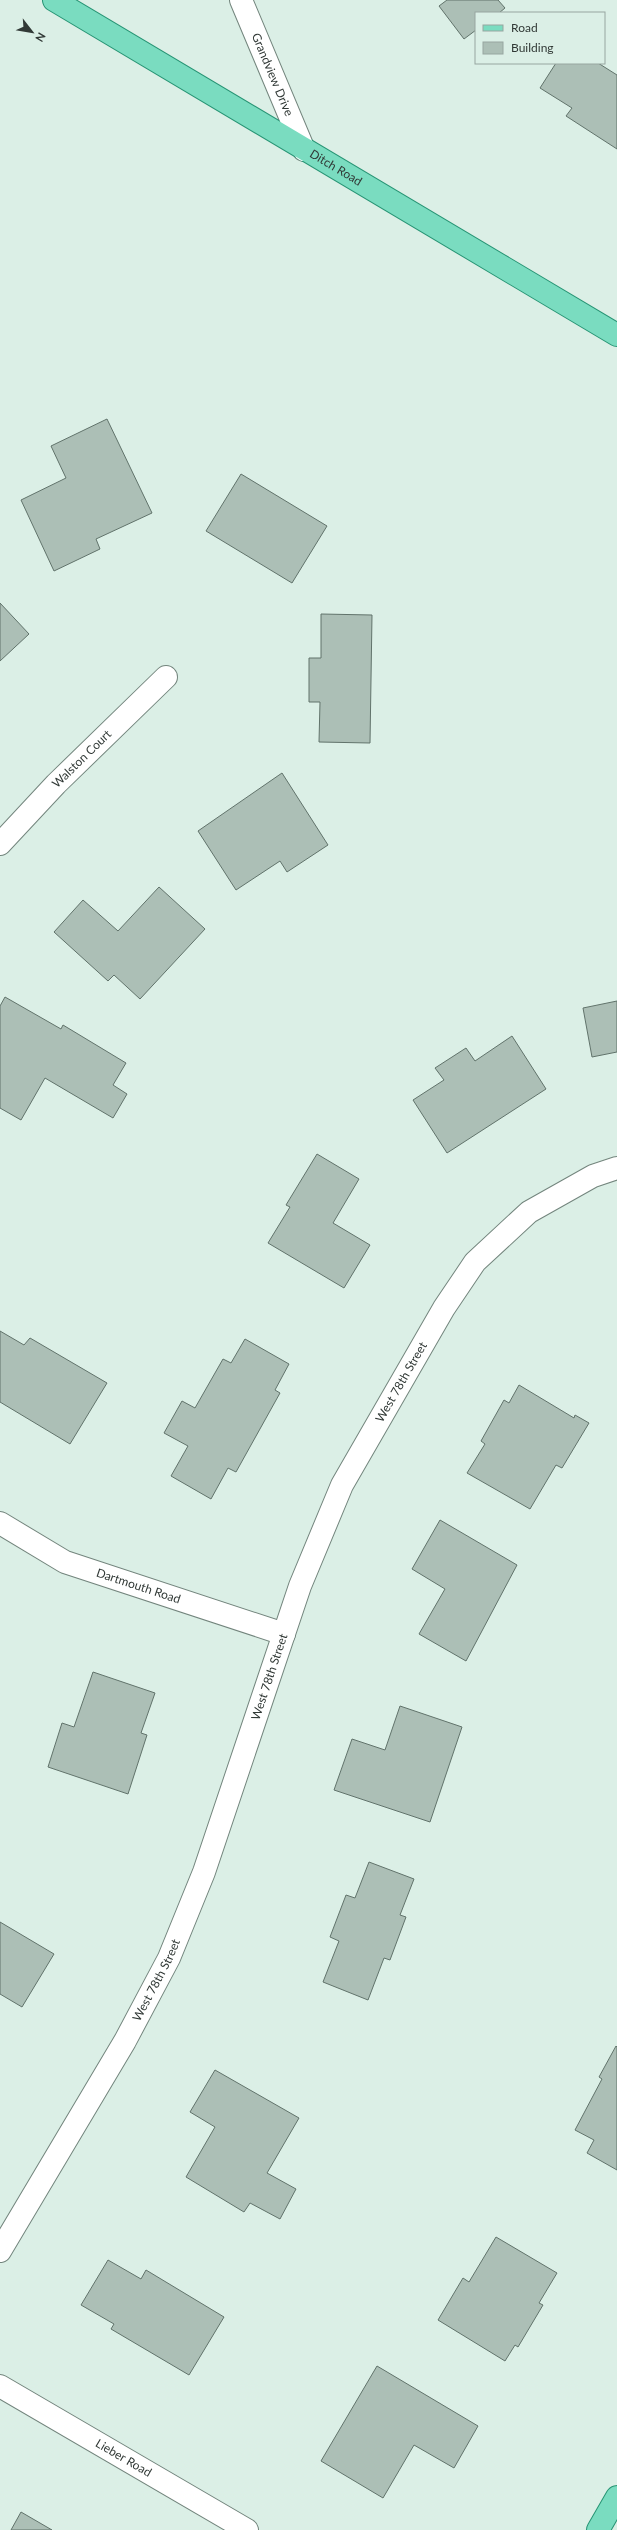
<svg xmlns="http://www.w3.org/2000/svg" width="617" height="2530" viewBox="0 0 617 2530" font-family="Lato,sans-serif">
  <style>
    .building { fill: #acbfb6; stroke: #61736b }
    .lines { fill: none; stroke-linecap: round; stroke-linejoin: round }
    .minor-casing { stroke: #73857d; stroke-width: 24 }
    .major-casing { stroke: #279474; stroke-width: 24 }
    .minor { stroke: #fff; stroke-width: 22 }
    .major { stroke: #7adcc0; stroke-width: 22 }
    .labels { text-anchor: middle; stroke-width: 3; stroke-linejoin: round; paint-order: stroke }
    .street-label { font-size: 12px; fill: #313936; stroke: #dbefe6 }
  </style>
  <rect width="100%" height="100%" fill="#dbefe6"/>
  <path class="building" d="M447,0h51l7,8 -6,5h-23v17l-12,9 -25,-33z
    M556,63h42l19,12v74l-51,-33 6,-8 -32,-20z
    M107,419l45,94 -56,26 4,10 -46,22 -33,-71 45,-22 -15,-32z
    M241,474l86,52 -35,57 -86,-52z
    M0,603l29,31 -29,27z
    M321,614l51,1 -2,128 -51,-1 1,-40h-11v-44h12z
    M282,773l46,72 -41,27 -7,-11 -44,29 -38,-59z
    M159,887l46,42 -65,70 -26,-24 -6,6 -54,-49 29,-32 35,31z
    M5,997l56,32 2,-4 63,38 -13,22 14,9 -14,24 -68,-40 -24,42 -21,-12v-102z
    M617,1001v51l-25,5 -9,-49z
    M512,1036l34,53 -99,64 -34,-53 31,-20 -9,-12 31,-20 9,13z
    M317,1154l42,25 -26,44 37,22 -26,43 -76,-45 22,-36 -4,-2z
    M0,1331l24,14 6,-7 77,45 -37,61 -70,-42z
    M245,1339l44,25 -14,26 5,3 -44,79 -8,-4 -17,31 -40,-23 17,-30 -24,-13 18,-32 13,7 28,-49 8,4z
    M519,1385l55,33 1,-3 14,8 -27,45 -6,-3 -26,44 -63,-36 18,-29 -4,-3 23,-41 5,3z
    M440,1520l77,45 -51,96 -47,-27 26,-45 -33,-20z
    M93,1672l62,21 -14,40 6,2 -19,59 -80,-27 14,-44 12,4z
    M400,1706l62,21 -32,95 -96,-32 18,-51 33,11z
    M369,1862l45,17 -14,36 6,2 -16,43 -6,-2 -16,42 -45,-18 16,-41 -9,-4 16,-42 9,3z
    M0,1922l54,32 -32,53 -22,-13z
    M616,2046l1,1v123l-30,-17 7,-13 -19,-10 27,-51 -3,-2z
    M215,2070l84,48 -32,55 29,16 -16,30 -30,-16 -6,9 -58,-35 29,-50 -25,-15z
    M496,2237l61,36 -18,30 4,2 -25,42 -3,-2 -10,16 -67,-41 25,-42 6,4z
    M108,2260l33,19 5,-9 78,47 -35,58 -78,-46 3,-5 -33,-19z
    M377,2366l101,60 -24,42 -40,-23 -31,53 -62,-37z
    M21,2512l31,18h-41z"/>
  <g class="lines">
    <g class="minor-casing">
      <g id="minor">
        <path id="s1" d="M241,0l63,150"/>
        <path id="s2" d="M0,844l56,-60 110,-107"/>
        <path id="s3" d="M0,1523l65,39 219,72"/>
        <path id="s4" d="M0,2251l125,-210 44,-83 35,-86 96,-286 42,-101 102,-177 31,-46 54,-50 64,-36 24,-8"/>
        <path id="s5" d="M0,2386l247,144"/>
      </g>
    </g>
    <g class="major-casing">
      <g id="major">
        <path id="s6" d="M54,0l563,335"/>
        <path d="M598,2530l19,-33"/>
      </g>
    </g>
    <use href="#minor" class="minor"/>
    <use href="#major" class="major"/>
  </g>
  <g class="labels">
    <g class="street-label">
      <text dy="4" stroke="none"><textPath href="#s1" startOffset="81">Grandview Drive</textPath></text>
      <text dy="4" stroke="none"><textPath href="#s6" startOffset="328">Ditch Road</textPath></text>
      <text dy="4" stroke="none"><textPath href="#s2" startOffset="118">Walston Court</textPath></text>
      <text dy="4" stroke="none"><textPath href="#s4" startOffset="961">West 78th Street</textPath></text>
      <text dy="4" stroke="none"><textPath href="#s3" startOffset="153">Dartmouth Road</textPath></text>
      <text dy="4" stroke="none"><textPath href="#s4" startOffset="637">West 78th Street</textPath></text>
      <text dy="4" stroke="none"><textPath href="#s4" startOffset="313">West 78th Street</textPath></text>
      <text dy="4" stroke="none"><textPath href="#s5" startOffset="143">Lieber Road</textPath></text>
    </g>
  </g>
  <rect x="475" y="12" width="130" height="52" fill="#dbefe6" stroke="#97a6a0"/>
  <rect x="483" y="25" width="20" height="6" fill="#7adcc0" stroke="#97a6a0"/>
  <text x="511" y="32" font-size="12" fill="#313936">Road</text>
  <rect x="483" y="42" width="20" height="12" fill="#acbfb6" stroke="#97a6a0"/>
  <text x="511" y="52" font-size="12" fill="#313936">Building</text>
  <g transform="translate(32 32) rotate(121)" stroke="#dbefe6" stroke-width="3" paint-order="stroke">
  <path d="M0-3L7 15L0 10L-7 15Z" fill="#313936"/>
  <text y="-6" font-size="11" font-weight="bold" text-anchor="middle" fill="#313936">N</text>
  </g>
</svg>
